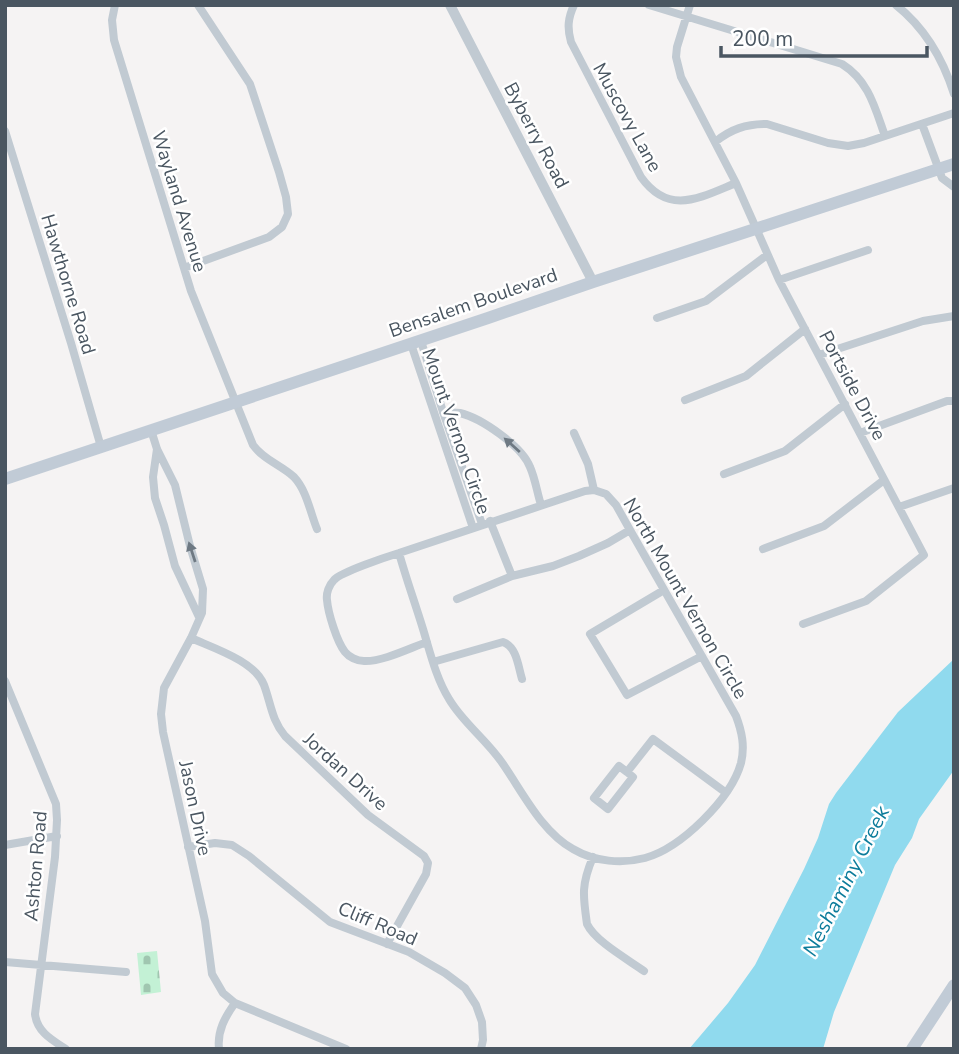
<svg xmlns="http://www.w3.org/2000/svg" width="959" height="1054" viewBox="0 0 959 1054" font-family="'Nunito Sans',sans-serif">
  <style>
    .cemetery { fill: url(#cemetery-stones) }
    .water { fill: #90daee }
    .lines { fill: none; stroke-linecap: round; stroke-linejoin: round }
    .minor { stroke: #c1cad2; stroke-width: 8 }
    .tertiary { stroke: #c1cad2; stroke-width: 10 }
    .secondary { stroke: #c1cbd6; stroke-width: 12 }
    .oneway { fill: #6e7983 }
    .labels { text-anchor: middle; stroke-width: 5; stroke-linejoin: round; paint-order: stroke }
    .street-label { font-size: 19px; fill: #4a5661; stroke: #fff }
    .water-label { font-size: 21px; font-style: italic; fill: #0c7c9b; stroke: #fff }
  </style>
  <defs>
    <pattern id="cemetery-stones" width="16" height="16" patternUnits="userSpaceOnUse" patternTransform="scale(1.75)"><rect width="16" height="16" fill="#c3f1d5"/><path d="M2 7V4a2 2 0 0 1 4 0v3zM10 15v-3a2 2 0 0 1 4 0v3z" fill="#a0c6b0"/></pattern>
  </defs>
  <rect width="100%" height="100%" fill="#f5f3f3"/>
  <path class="cemetery" d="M157,951l4,41 -20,3 -4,-42z"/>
  <path class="water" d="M954,659v111l-35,49 -7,19 -17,27 -61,147 -11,37h-134l39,-46 27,-38 49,-96 14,-31 11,-34 7,-11 62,-81z"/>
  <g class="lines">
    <path class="minor" d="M115,5l-3,15 2,20 77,251 62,154c11,15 28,20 41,32 13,14 16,35 23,52
      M574,5c-6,13 -7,23 -3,37l70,135c28,39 58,21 95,6
      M649,5l193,59c27,17 33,44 43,72
      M690,5l-13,42 -1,10 5,20 55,106 43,97 145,275 -58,46 -63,23
      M896,5c29,23 47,54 58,89
      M922,124l20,54 12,9
      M5,131l66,212 30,104
      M715,142c16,-13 31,-18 52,-18l61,19 20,3 16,-3 90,-30
      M184,268l85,-31 13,-10 6,-13 -2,-17 -7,-25 -29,-88 -52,-79
      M779,280l89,-30
      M657,318l49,-17 61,-46
      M421,341l22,71 39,112
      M411,344l62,184
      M819,355l104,-34 31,-5
      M685,400l61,-24 59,-47
      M443,412c5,1 12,0 17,1 21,5 62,33 70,54 5,11 7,25 11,38
      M151,430l6,19 18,36 15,61 13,43 -1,24 -11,25 -27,50 -3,26 2,18 42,189 7,53 11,19 12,10 111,46
      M574,433l14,31 6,26
      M860,433l87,-32h7
      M157,449l-4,28 2,21 9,27 11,41 24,51
      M724,474l61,-23 60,-47
      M899,507l55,-19
      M490,521l22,55
      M763,549l61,-23 60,-46
      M399,553c7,25 16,50 24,76 7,23 13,49 26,70 14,24 38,41 54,65 20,29 39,68 70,85 22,13 49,15 72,9 36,-10 86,-59 96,-95 4,-17 1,-31 -5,-47l-106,-186 -14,-25 -10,-11 -12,-4 -9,1 -186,62c-13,4 -58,19 -65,27 -5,5 -8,13 -7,20 1,13 10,42 18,52 4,5 12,9 19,9 18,1 46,-13 63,-19
      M664,590l-74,44 37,61 75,-39
      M457,599l55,-23 41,-10 26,-10 29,-13 22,-13
      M191,638c22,10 64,23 73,47 7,19 8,36 21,51l83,79 56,41 4,7 -2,11 -39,70
      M433,662l70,-20c14,5 15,24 19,37
      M5,681l51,123 1,16 -2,37 -20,157c2,18 17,26 31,35
      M627,772l6,5 -25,32 -14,-11 25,-32 8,6 26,-33 72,53
      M5,845l52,-9
      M188,847l27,-4 17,2 17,11 81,66 79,30 36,21 20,15 11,17 6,17 1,18 -2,9
      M593,857c-12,28 -10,39 -6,67 8,17 40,35 57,47
      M5,962l121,10
      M219,1049c-2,-18 6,-32 16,-46"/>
    <path class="tertiary" d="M450,5l143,277"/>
    <path class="secondary" d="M5,479l483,-161 105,-36 361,-118
      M912,1049l42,-64"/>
  </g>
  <defs><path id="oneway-solid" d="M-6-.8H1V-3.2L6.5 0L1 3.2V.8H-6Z" transform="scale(1.75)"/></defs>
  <g class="oneway">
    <use href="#oneway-solid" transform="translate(512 445) rotate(-138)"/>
    <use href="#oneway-solid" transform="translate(192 552) rotate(-108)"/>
  </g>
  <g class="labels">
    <g class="street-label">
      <text transform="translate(628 117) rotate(61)" y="7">Muscovy Lane</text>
      <text transform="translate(537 135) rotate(62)" y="7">Byberry Road</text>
      <text transform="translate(180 201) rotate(73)" y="7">Wayland Avenue</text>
      <text transform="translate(69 284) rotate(73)" y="7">Hawthorne Road</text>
      <text transform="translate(473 302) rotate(-19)" y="7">Bensalem Boulevard</text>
      <text transform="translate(853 385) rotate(62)" y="7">Portside Drive</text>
      <text transform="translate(457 431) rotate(71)" y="7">Mount Vernon Circle</text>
      <text transform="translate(686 598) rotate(60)" y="7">North Mount Vernon Circle</text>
      <text transform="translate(346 771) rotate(42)" y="7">Jordan Drive</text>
      <text transform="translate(196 808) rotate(78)" y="7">Jason Drive</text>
      <text transform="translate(35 866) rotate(-85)" y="7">Ashton Road</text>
      <text transform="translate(378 923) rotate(23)" y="7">Cliff Road</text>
    </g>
    <g class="water-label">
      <text transform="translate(846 881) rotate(-63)" y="7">Neshaminy Creek</text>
    </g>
  </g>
  <rect width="959" height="1054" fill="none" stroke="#4a5661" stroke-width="14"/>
  <path d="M721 46v10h206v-10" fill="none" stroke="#4a5661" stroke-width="3.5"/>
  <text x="732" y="46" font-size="21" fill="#4a5661" stroke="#ffffff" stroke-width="5" paint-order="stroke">200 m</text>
</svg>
